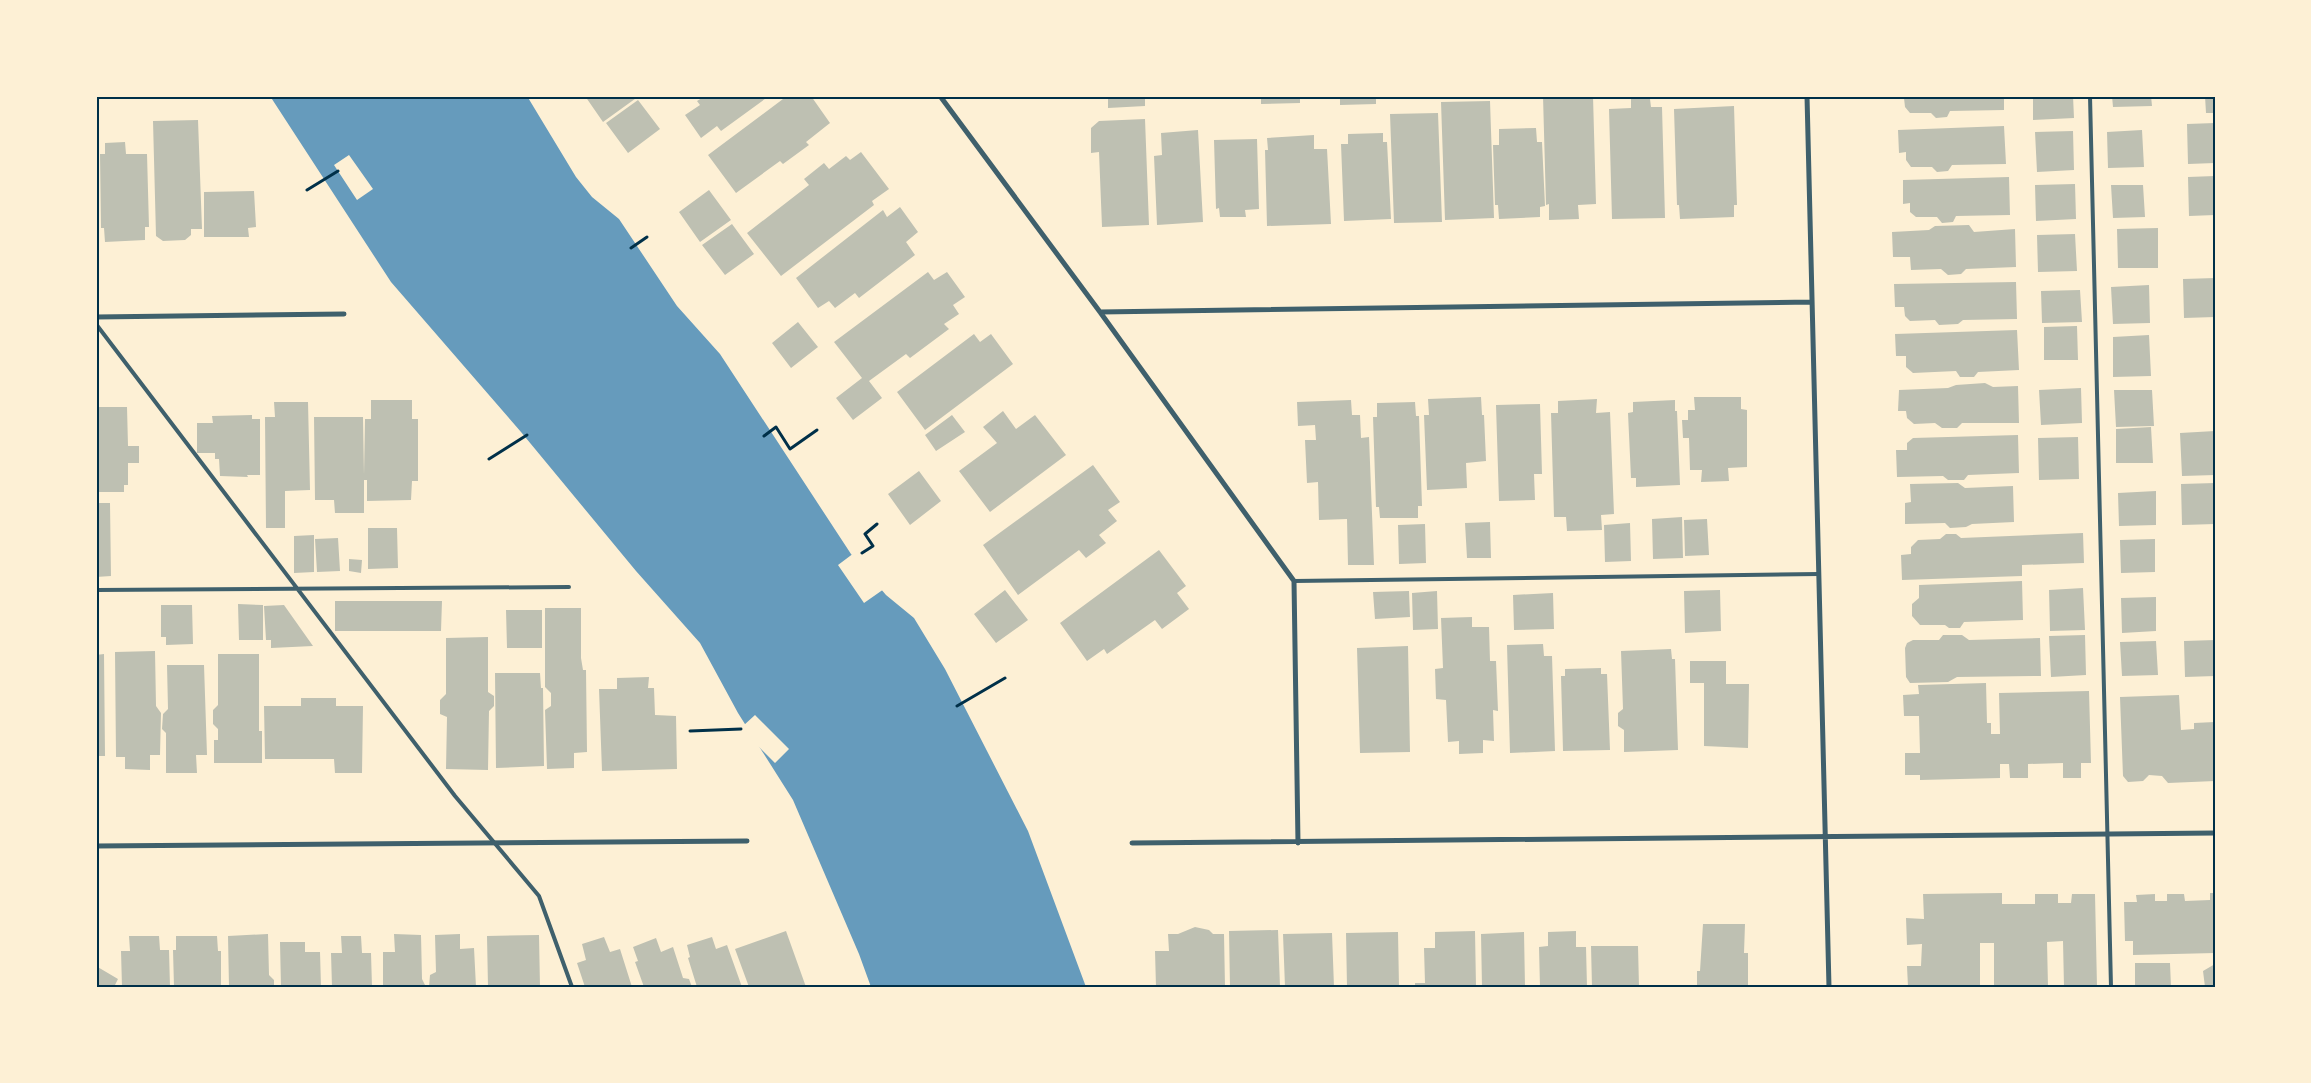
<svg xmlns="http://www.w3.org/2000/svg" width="2311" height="1083" viewBox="0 0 2311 1083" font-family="'IBM Plex Sans',sans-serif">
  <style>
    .water { fill: #669bbc }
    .pier { fill: #fdf0d5 }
    .building { fill: #bec0b2 }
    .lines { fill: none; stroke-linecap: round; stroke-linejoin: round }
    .path { stroke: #003049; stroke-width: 3 }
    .service { stroke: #3f606c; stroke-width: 4 }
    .minor { stroke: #3f606c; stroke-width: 5 }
    .neatline { fill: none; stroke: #003049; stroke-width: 2 }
  </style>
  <rect width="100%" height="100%" fill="#fdf0d5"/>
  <path class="water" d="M270,96h257l49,81 16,20 27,22 58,87 43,48 131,200 35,41 28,23 31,51 83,162 58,156h-215l-12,-33 -66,-154 -55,-87 -38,-70 -64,-72 -115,-139 -130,-150z"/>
  <path class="pier" d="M349,155l24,34 -16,11 -23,-35z
    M854,553l30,36 -20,14 -26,-38z
    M755,715l34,34 -14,14 -22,-22 -10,-15z"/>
  <path class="building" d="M585,96h54l-36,26z
    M701,96h68l-48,35 -4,-5 -16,12 -16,-23 15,-10 -3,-4 5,-3z
    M787,96h24l19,27 -24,19 3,3 -26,19 -3,-3 -44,32 -28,-38z
    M1108,96h37v10l-37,2z
    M1261,96h39v7l-39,1z
    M1340,96h36v8l-36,1z
    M1543,96h50l3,108 -18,1 1,14 -30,1v-16l-3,1z
    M1897,96h107v14l-54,1 -3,6 -11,1 -5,-5h-21l-5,-6 -1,-9 -7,1z
    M2033,96h40l1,22 -41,2z
    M2112,96h39l1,10 -39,1z
    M2205,96h10v17h-9z
    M1631,99h19l1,8h11l3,111 -53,1 -3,-110 22,-1z
    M638,100l22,29 -32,24 -22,-30z
    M1490,101l4,117 -49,2 -4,-118z
    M1734,106l3,99h-3v12l-54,2 -1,-14h-2l-3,-96z
    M1438,113l4,109 -48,1 -4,-109z
    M1145,119l4,106 -47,2 -3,-75 -8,1v-25l8,-7z
    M198,120l4,109h-11v6l-6,5 -22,1 -7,-5 -3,-115z
    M2215,123v40l-27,1 -1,-40z
    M2004,126l2,38 -54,1 -4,6 -11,1 -5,-5h-21l-5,-7v-8l-7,1 -1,-23z
    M1536,128l1,14h5l3,64 -5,1v10l-41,2 -1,-14h-3l-2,-60h6v-16z
    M1198,130l5,92 -46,3 -3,-69 8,-1 -1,-22z
    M2142,130l2,37 -36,1 -1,-36z
    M2073,131l1,39 -37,2 -2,-40z
    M1383,133v9h4l4,77 -47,2 -3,-77h7v-10z
    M1314,135v14h13l4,75 -64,2 -2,-76h3l-1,-12z
    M1257,139l2,70 -14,1 1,7h-26l-1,-9 -3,1 -2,-69z
    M125,142l1,12h21l2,73h-4v13l-40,2 -1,-14h-3l-1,-74h5v-11z
    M861,152l28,37 -17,12 2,4 -93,71 -34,-43 62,-48 -5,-6 20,-16 5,6 17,-13 4,4z
    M2215,176v39l-26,1 -1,-39z
    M2009,177l1,38 -54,1 -3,6 -11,1 -5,-6h-21l-6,-5v-9l-7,1v-24z
    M2075,184l1,35 -40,2 -1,-36z
    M2111,185h32l2,32 -32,1z
    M709,190l22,30 -31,22 -21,-30z
    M254,191l2,36 -8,1 1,9h-45v-45z
    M900,207l18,25 -12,10 9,13 -56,43 -4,-5 -20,15 -6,-7 -11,7 -22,-30 87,-68 4,7z
    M732,224l22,30 -29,21 -23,-30z
    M1969,225l5,7 41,-3 1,38 -50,2 -5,5 -13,1 -7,-6 -30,1 -1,-13h-17l-1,-25 37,-2 6,-4z
    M2158,228v40h-40l-1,-39z
    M2075,234l2,37 -39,1 -1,-37z
    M928,272l6,8 13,-8 18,25 -12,8 6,9 -15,10 5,5 -39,29 -4,-4 -37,27 13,17 -29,22 -17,-22 26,-20 -28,-36z
    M2215,278v39l-31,1 -1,-39z
    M2016,282l1,37 -54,1 -5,4 -19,1 -4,-5 -25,1 -5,-5 -1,-9h-9l-1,-23z
    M2149,285l1,38 -37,1 -2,-37z
    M2080,290l2,32 -40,1 -1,-32z
    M798,322l20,25 -27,21 -19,-25z
    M2077,326l1,34h-34v-33z
    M2017,330l2,40 -41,2 -4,5h-14l-4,-6 -43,2 -7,-6v-11h-10l-1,-22z
    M974,334l6,8 11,-8 22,30 -88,66 -28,-38z
    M2149,335l2,41 -38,1v-40z
    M1985,383l8,4 25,-1 1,37h-57l-5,5h-15l-7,-5 -21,1 -7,-6 -1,-7h-8l1,-21 49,-2 8,-3z
    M2081,388l1,35 -41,2 -2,-35z
    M2114,390h38l2,36 -38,1z
    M1481,397l1,18h2l2,46 -20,2 1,25 -40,2 -3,-75h5l-1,-16z
    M1694,397h47v12l6,1v57l-19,1 1,13 -28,1 1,-12h-12l-1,-32h-6l-1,-18h6v-10h7z
    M1597,399l-1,14 14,-1 4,102 -13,1 1,15 -35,1 -1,-14h-12l-3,-104h7v-12z
    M371,400h41v19h6v62h-6l-1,19 -44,1v-21h-3v33h-29l-1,-13h-19l-1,-83h49l1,58 1,-56h6z
    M1351,400l1,15h8l1,23 8,-1 5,128h-26l-1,-46 -28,1 -1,-38 -11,1 -2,-43h11l-1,-15 -17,1 -1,-24z
    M1675,400v11h2l3,74 -44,2v-9h-5l-3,-65 5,-1v-10z
    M274,402h34l2,88 -25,1v37h-19l-1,-111h10z
    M1415,402l1,14h3l3,90h-4v12h-38l-1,-11h-3l-3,-90h4v-14z
    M1540,404l2,70h-8l1,26 -36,1 -3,-96z
    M96,407h31l1,39h11v17h-11v22h-4v7h-28z
    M1003,411l13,18 19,-14 31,40 -76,57 -31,-41 38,-28 -14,-16z
    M252,415v4h8v56h-13l1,2 -28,-1 -1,-17h-4v-6h-18v-30h16l-1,-7z
    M952,415l13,17 -29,19 -11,-16z
    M2151,427l2,36h-37v-34z
    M2215,431v44l-33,1 -2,-43z
    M2018,435l1,38 -51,2 -4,5h-16l-5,-4 -46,1 -1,-27h11v-7l6,-5z
    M2078,437l1,42 -40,1 -1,-42z
    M1093,465l27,37 -12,8 9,11 -18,14 7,8 -20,15 -7,-8 -61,45 -35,-50z
    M919,471l22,30 -31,24 -22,-31z
    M1958,483l7,5 48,-2 1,36 -42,2 -6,3 -16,1 -5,-5 -40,1v-21l6,-1 -1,-18z
    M2215,483v41l-33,1 -1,-41z
    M2156,491v34l-37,1 -1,-33z
    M96,503h14l1,73 -15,1z
    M1682,517l1,41 -30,1 -1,-40z
    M1707,519l2,36 -24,1 -1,-36z
    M1490,522l1,36h-24l-2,-35z
    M1630,523l1,38 -26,1 -1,-37z
    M1425,524l1,39 -27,1 -1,-39z
    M368,528h29l1,40 -30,1z
    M2083,533l1,30 -62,2v11l-120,4 -1,-25 10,-1v-7l7,-7 22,-1 6,-5h10l5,4z
    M314,535v37l-20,1v-37z
    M338,538l2,33 -23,1 -2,-33z
    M2155,539v33l-34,1 -1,-33z
    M1159,550l27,36 -9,7 12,16 -27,20 -7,-9 -48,34 -3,-5 -17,12 -27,-38z
    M349,559l13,1 -1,13 -12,-2z
    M2022,581l1,39 -59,2 -4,6h-11l-4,-3h-25l-8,-9v-12l7,-6v-13z
    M2083,588l2,42 -35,1 -1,-41z
    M1005,590l23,30 -32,23 -22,-29z
    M1720,590l1,41 -36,2 -1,-42z
    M1409,591l1,26 -35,2 -2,-27z
    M1437,591l1,38 -25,1 -1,-37z
    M1553,593l1,36 -40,1 -1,-35z
    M2156,597v34l-34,2 -1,-35z
    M335,601h107l-1,30h-106z
    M238,604l25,1v35h-24z
    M161,605h31l1,39 -27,1v-8h-5z
    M284,605l29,41 -42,2v-8h-5l-2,-34z
    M545,608h36v50l2,12h3l1,82 -13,1v15l-27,1 -2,-59 6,-4v-13l-6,-6z
    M506,610h36v38h-35z
    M1472,617v10h17l1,34h6l2,50 -5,-1 1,31 -11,-1v13l-24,1v-13l-11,1 -2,-42 -10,-1 -1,-30 8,-1 -2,-50z
    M1943,635h19l7,5 71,-2 1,38 -84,1 -9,5 -38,1 -4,-6 -1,-29 2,-5 6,-3h26z
    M2085,635l1,40 -35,2 -2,-41z
    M488,637v55l6,4v10l-5,5 -1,59 -42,-1 1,-52 -7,-3v-14l6,-6v-56z
    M2215,640v36l-30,1 -1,-36z
    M2156,641l2,34 -36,1 -2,-34z
    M1543,644l1,12h8l3,95 -45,2 -3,-108z
    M1408,646l2,106 -50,1 -3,-105z
    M1671,649l1,10h3l3,91 -54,2v-22l-6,-4v-13l5,-4 -2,-58z
    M155,651l1,55 5,7 -1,42h-10v15l-25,-1v-12h-9l-1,-105z
    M104,654l1,102h-6v16h-3v-117z
    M218,654h41v77h3v32h-48v-23h4v-11l-5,-5v-14l5,-5z
    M1690,661h36v23h23l-1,64 -44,-2v-63h-14z
    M167,665h37l3,90h-11l1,18h-31v-40l-4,-4 1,-15 5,-5z
    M1601,668v6h6l3,76 -47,1 -2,-75h4v-7z
    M495,673h45l1,15h2l1,78 -48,2z
    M649,677l-1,11h6l1,27 21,1 1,53 -75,2 -3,-82h18v-11z
    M1986,683l1,40h4v11h9l-1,-41 90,-2 2,72h-10v15h-18v-15l-35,1v14h-18l-1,-14h-9v14l-80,2v-5h-15v-22h15l-1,-37h-15l-1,-21 16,-1 -1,-9z
    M2179,695l2,35 13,-1v-6l21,-1v59l-47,2 -6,-7 -13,-1 -6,6 -15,1 -5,-6 -3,-79z
    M301,698h35v8h27l-1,67h-27l-1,-14h-69l-1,-53h37z
    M2002,893v11h33v-10h23v9h13l1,-9h23l2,93h-33l-1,-46 -16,1 1,45h-54v-44h-14v44h-72l-1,-21h14l1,-22 -15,1 -1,-27 18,1 -1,-25z
    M2210,893h5v60l-82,2v-14h-8l-1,-39h13l-1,-7 19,-1v7h12v-7h17l1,7 25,-1z
    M1703,924h42l-1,29h4v34h-51v-16h3z
    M1195,927l14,3 4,4h11l1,53h-69l-1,-36h14l-1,-17h10z
    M1278,930l2,57h-50l-1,-56z
    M786,931l20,56h-57l-14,-38z
    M1475,931l1,56h-61v-4h10l-1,-35h11v-16z
    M1576,931v16h10l1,40h-47l-1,-40 9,-1v-14z
    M1398,932l1,55h-52l-1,-54z
    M1524,932l1,55h-43l-1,-53z
    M1332,933l2,54h-49l-2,-53z
    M268,934l1,41 5,5v7h-45l-1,-51z
    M394,934l27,1 1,44 4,8h-43v-35h12z
    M460,934v15l14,-1 2,39h-47l1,-12 6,-3 -1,-37z
    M539,935l1,52h-52l-1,-51z
    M129,936h30l1,14h9l1,37h-48l-1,-36h9z
    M176,936h41l1,15h3v36h-47l-1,-37h3z
    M341,936h20l1,17h9l1,34h-40l-1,-34h11z
    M604,937l6,15 10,-3 12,38h-47l-8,-24 9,-3 -4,-16z
    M712,937l4,12 11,-4 15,42h-45l-9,-29 2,-1 -3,-12z
    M656,938l5,14 12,-5 10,31 6,1 3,8h-48l-9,-25 3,-1 -5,-14z
    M280,942h25v10h15l1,35h-40z
    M1591,946h47l1,41h-47z
    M2135,963h35l1,24h-36z
    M2215,964v23h-10l-2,-16z
    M96,966l22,13 -4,8h-18z"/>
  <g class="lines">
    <path class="path" d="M307,190l31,-19
      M631,248l16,-11
      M764,436l12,-9 14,22 27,-19
      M489,459l38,-24
      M862,553l11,-7 -8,-12 12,-10
      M957,706l48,-28
      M690,731l51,-2"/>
    <path class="service" d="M2090,96l21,891
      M96,324l359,472 84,100 33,91
      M1294,581l525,-7
      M96,590l473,-3"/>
    <path class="minor" d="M940,96l160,216 194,269 4,262
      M1807,96l22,891
      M1100,312l712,-10
      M96,317l248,-3
      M1132,843l1083,-10
      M96,846l651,-5"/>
  </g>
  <rect width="2311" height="1083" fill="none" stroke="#fdf0d5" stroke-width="195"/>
  <rect x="98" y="98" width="2116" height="888" class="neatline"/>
</svg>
